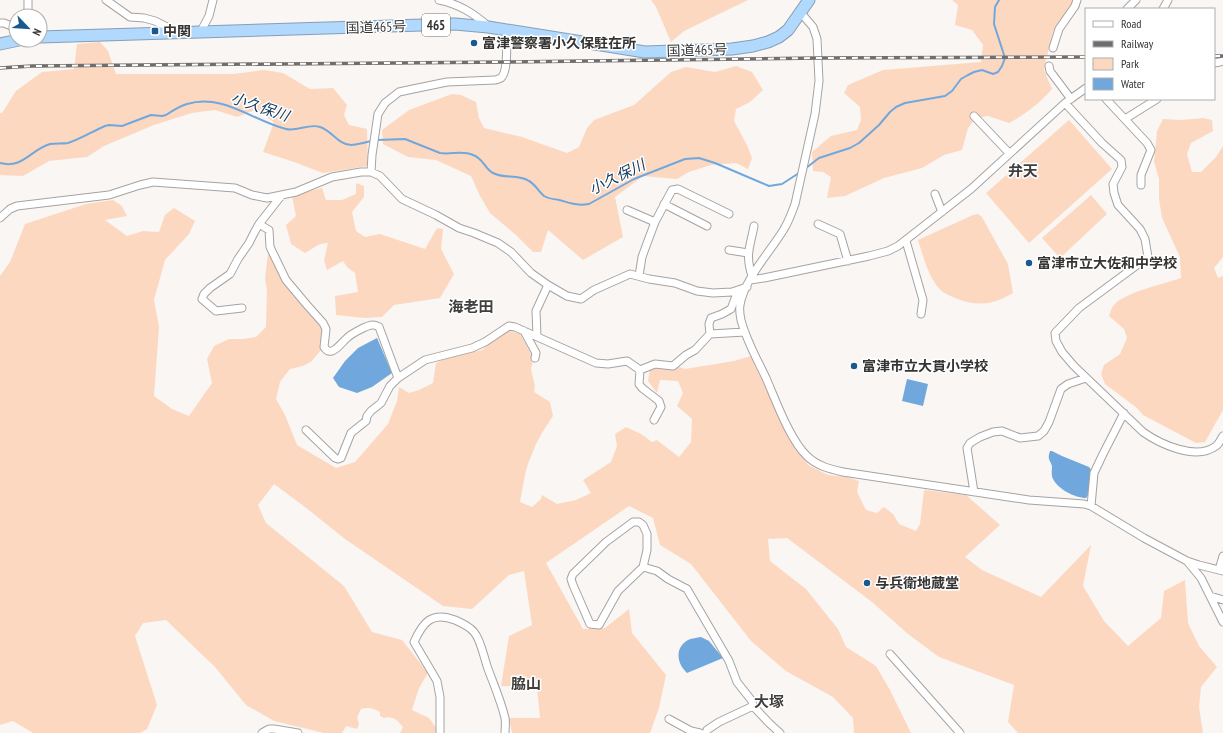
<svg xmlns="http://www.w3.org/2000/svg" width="1223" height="733" viewBox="0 0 1223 733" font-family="'PT Sans Narrow','Noto Sans JP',sans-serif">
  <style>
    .green { fill: #fdd8c1 }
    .water { fill: #70a8dd }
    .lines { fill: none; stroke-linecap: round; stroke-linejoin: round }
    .stream { stroke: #70a8dd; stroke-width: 2 }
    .minor-casing { stroke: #a6a3a2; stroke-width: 9 }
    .highway-casing { stroke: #869fb6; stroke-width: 13 }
    .minor { stroke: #fff; stroke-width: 7 }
    .highway { stroke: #b1d8fd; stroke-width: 11 }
    .rail-casing { stroke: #706e6d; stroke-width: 3.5 }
    .rail { stroke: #fff; stroke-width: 2; stroke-dasharray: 6; stroke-linecap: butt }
    .poi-dot { fill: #18598f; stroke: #fff; stroke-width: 1.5 }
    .labels { text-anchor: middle; stroke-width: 3; stroke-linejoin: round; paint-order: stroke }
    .shield { fill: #fff; stroke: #727170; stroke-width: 1 }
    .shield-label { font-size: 13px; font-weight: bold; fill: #353433 }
    .street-label { font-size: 14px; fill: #353433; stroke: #fff }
    .poi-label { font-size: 14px; font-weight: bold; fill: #353433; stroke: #fff; text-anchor: start }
    .water-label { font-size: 15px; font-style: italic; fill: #10395c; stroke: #fff }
    .neighbourhood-label { font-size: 15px; font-weight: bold; fill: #413f3d; stroke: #fff }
  </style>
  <rect width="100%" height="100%" fill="#f9f6f4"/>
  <path class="green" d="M651,0h97l-64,31 -13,11 -15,-35z
    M952,0h129l-2,9 -26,22 -9,39 8,19c-12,14 -26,25 -43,34l-21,-7 -12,2 -8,10 -6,22 -18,5 -22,13 -38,10 -39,18 -18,2 4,-21 -8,-5 -10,-1 -1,-19 19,-16 26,-6 4,-10 -1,-13 -16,-14 4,-8 35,-15 98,-8 2,-17 -11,-15 -17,-5 3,-20z
    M100,42l8,9 8,23h118l30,-4 19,3 27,16 23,-1 14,17 -3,10 5,10 18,4 1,37 -45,7 -29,-11 -31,-10 11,-30 -19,-12 -18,7 -22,-7 -23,3 -38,12 -50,21 -17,11 -38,4 -26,15 -23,-1v-62h2l14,-22 26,-19 32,-3 3,-25z
    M736,66l16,6 11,18 -13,12 -14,7 -2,12 13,24 5,13 -4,11 -12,-6 -25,2 -22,7 -12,7 -34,-3 -28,21 8,40 -40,23 -35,-30 -7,22h-8l-17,-17 -26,-22 -10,-17 -9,-20 -35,-16 -28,-3 -25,-13 -1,-14 27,-20 43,-16 9,1 15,7 3,16 5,10 38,9 45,16 12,-6 8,-19 7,-8 40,-15 37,-33 15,-5 29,5z
    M1203,118l9,2 1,11 -22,12 -4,11 5,18h9l15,-15 7,-11v111l-9,11 4,10 5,-2v134l-18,32 -9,1 -53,-28 -6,-7 -32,-24 -4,-10 3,-9 16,-11 7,-16 -3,-9 -15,-13c1,-3 2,-8 5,-11 11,-13 50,-21 67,-27l-1,-21 -18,-39 -3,-19v-20l-5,-17 3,-31 6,-12 18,1z
    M1069,120l43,49 -83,74 -43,-50z
    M356,183l8,3v11l-12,15 4,19 9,6 15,-3 45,15 12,-21 6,1 -2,20 13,25 -14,24 -46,7 -12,12 -17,1 -29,-3 -1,-19 23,-4 -3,-19 -8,-6 -4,-6 -16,9 -3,-10 4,-17 -8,1 -15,9 -14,-9 -5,-19 10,-9 -4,-20 30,-8 4,12h16l14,-6z
    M1091,195l16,19 -47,44 -18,-20z
    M113,200l9,6 5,10 -22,4 22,16 16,-5 16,1 6,-17 9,-7 21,13 -6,13 -24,26 -11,40 5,27 -5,69 18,13 17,7 23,-33 -5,-24 7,-13 15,-7h14l13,-2 10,-10 1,-37 -2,-11 3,-26 24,41 30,34 -1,22 -9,11 -9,5 -13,3 -10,13 -4,17 9,16 12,30 39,23 19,-6 33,-38 9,-23 2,-14 10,6 10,-3 14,-7 3,-20 10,-5 36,-8 24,-20 14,4 10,18 3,8 -2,9 4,17 -1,6 16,10 3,14c-8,12 -16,24 -21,38 -7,14 -9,33 -12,48l12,5 9,-8 1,-4 15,9 19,-4 15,-7 -8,-13 28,-18 6,-16 -2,-12 11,-7 15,7 11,8 5,-2 22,17 12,-15 1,-23 -15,-13 6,-13 -5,-12 -18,-1 -3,13 -9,-12 2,-12c12,-2 24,-5 35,0l49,-8 17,-5 46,92 11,17 20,10 19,2 12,4 -2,11 9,18 11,3 7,-6 9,7 6,10 17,7 4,-7 4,-34 42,5 34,30 -35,32 17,13 59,27 50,-52 -8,41 21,35 24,25 33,-28 3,-27 21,-11 3,43 11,23 18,21 -16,20 -2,20 4,26h-185l-10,-11 6,-37 -75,-28 -31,-23 -36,-32 -85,-64 -19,1 2,22 36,28 32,40 8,18 30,19 14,24 21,43h-57l-1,-15 -20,-21 -47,-26 -35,-30 -60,-77 -31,-19 -7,-27 -24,-12 -83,57 37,66 22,-1 24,-19 3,24 34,42 -7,33 -9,25h-138l-3,-15h31l-3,-31 -36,-1 8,-50 23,-11 -8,-54 -15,4 -37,34 -29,-3 -98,-67 -40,-32 -31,-23 -16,21 8,18 78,63 28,46 30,8 26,33 -9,15 -7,22 17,8 8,11v4h-37l3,-6c-5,-6 -10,-12 -19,-9l-4,-2v-4c-7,-4 -11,-5 -19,-3l-4,8 2,7 -2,5 -11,-3 -4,7h-18l-50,-12 -28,-16 -31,-38 -49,-47 -23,3 -8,13 22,69 -10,24 -7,4h-107l-20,-12 -13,4v-449l10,-14 15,-38 61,-20z
    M978,214l4,3 26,47 5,29c-20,12 -36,14 -58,5 -7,-3 -14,-6 -18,-12 -10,-13 -14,-31 -19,-46l55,-25z"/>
  <path class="water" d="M377,338l15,35 -20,14 -15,6 -18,-6 -6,-9 12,-17 13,-13z
    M907,379l21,5 -5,22 -21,-5z
    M1050,451h2l10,5 27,11 3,4 -3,23 -3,4c-11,0 -28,-9 -33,-19 -2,-4 -1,-9 -1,-13 -2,-7 -5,-6 -2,-15z
    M701,637l8,4 14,17 -36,15c-10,-9 -13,-25 1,-33 4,-2 9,-2 13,-3z"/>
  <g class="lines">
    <path class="stream" d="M377,140l28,-1 35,14c11,2 22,-3 33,2 10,3 12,14 20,18 11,6 25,1 36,8 6,3 10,11 15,15 5,3 10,3 15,4 12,3 17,6 30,4l45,-25 51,-20 14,-1 16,5 54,23 13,-2 17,-11
      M0,163c23,6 30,-13 50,-19 6,-1 12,0 18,-1 13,-4 25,-12 37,-17l4,-1 13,1 29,-11 11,1 4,-1c6,-4 14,-9 21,-11 36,-11 66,17 99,25 11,3 23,-6 34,-2 11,3 19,18 31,18 7,0 15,-3 21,-4
      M806,168l13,-10 31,-10 9,-5 20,-18 11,-13 6,-5 9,-4 40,-7 7,-5 9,-12 7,-4 6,-3 8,-2 11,4 5,-2 4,-6 3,-8 -11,-34 1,-17 4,-7"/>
    <g class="minor-casing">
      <path id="minor" d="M28,0v16
        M106,0l24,17 14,1 11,3 14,7 4,5
        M439,0c20,4 34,13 49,26
        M1127,9l9,-9
        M1163,9l5,-9
        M801,13l12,14 4,12 2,42 -4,33 -20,90c-3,8 -6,17 -11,25 -13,22 -40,50 -44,76 -1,5 0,10 1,15 5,20 16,39 25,58 10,23 24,62 41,78 10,10 23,13 36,16l186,28 55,4 7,2 53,32 43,23 12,4 24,6
        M0,23h4l12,5
        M201,31l8,-15 4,-16
        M1053,48l6,-19 16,-23 2,-6
        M1214,63l6,-1 3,-1
        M1049,66l1,5 21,28
        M1106,99l41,44 4,7 -10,25v10
        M1065,103l37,40 19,17 1,7 -9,17 1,9 4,12 22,24 5,10 3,18 -69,51 -24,25 1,8 6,11 12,14 69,66c17,12 53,29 73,14 3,-2 5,-7 7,-10
        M974,116l35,37
        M1125,119l32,-20
        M371,172l1,-17 6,-41 7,-11 14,-11 14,-3 34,-7 48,-2c1,0 6,-2 6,-2 8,-7 5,-38 6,-48
        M935,194l7,18
        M281,196l-22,28 10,6 1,17 16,33 21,25 16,18 3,6 -2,18c2,3 5,5 8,4 6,-2 11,-10 15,-13 4,-4 20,-13 26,-13 3,0 4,1 6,2l19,51
        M664,204l43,22
        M627,210l28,12
        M0,218l10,-9 7,-3 92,-11 31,-10 13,-3 82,6 17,7 15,3 29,-6 36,-15 29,-5h10l9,4 22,23 34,16 23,13 15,5 24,10 13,9 20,21 17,12 19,11 14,3 13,-9 36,-16 19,5 26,4 22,8 16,2 19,-1 15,-5
        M818,224l22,10 8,27
        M906,241l17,59 -2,14
        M729,250l19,3
        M639,276l3,-19 4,-11 9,-24 17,-32 6,-1 51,25
        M752,276c-7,-22 -2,-28 2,-50
        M750,280l14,-2 105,-22 19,-5 10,-5 73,-57 94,-86 21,-15
        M242,308l-26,3 -14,-12 2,-5 6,-6 20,-14 8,-15 11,-16 5,-10 5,-9
        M524,331l12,22 -1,5
        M710,334l35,-2
        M537,336l-1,-25 12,-26
        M640,370l-1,14 3,4 17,13 2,6 -7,13
        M306,430l29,28 3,1 3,-1 10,-25 15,-12 1,-5 4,-5 10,-8 9,-17 8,-8 27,-18 47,-12 13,-6 24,-16 6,1 81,36 12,1 19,-3 13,9 15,-6 18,2 13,-11 9,-5 15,-16 -1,-10 2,-6 11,-4 9,-5 5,-13 8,-6
        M974,492l-7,-44 3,-5 10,-6 13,-5 9,-1 18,7 18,-2 6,-5 5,-9 12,-33 7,-5 18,-6
        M1091,506l3,-33 9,-19 21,-41
        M633,522h6l4,3 4,9v16l-4,17 -25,24 -19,34 -9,-1 -17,-39 -2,-6 2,-5 33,-32z
        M1187,561l14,17 22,44
        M643,567l14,4 11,8 19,10 42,72 8,21 15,19 1,5 16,17 11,10
        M1219,570l4,-14
        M1210,596l13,4
        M890,654l70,79
        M669,719l22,12 9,2
        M262,733l7,-4h5l24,4
        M440,733v-36l-3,-16 -23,-39c9,-20 18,-31 41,-22 7,3 14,6 19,12 7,8 10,26 14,37 6,16 13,32 17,49 1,5 0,10 0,15
        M706,733l1,-3 12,-8 34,-16"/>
    </g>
    <g class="highway-casing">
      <path id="highway" d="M40,37l415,-13 33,3 157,25 87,-3 21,-3 15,-4 11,-5 9,-7 21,-30
        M0,44l19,-4"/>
    </g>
    <use href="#minor" class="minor"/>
    <use href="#highway" class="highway"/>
    <g class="rail-casing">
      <path id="rail" d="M1214,56h9
        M0,68l32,-2 474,-4 313,-4 267,-1"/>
    </g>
    <use href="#rail" class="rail"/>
  </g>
  <g class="poi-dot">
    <rect x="151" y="27" width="8" height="8" rx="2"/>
    <circle cx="474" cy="43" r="4"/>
    <circle cx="1029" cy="263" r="4"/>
    <circle cx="854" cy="366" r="4"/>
    <circle cx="867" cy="583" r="4"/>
  </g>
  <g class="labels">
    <rect class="shield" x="422" y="14" width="28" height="22" rx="3"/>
    <g class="shield-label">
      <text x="436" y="30">465</text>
    </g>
    <g class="street-label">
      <text transform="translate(376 27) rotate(-2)" y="5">国道465号</text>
      <text transform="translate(697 50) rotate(-2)" y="5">国道465号</text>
    </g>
    <g class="poi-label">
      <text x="163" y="36">中関</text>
      <text x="482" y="48">富津警察署小久保駐在所</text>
      <text x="1037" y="268">富津市立大佐和中学校</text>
      <text x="862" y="371">富津市立大貫小学校</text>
      <text x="875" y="588">与兵衛地蔵堂</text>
    </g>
    <g class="water-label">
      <text transform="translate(260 107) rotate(19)" y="5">小久保川</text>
      <text transform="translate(617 177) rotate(-26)" y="5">小久保川</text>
    </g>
    <g class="neighbourhood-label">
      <text x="1023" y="176">弁天</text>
      <text x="471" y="312">海老田</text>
      <text x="526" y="689">脇山</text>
      <text x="769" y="707">大塚</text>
    </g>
  </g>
  <rect x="1085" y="8" width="130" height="92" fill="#ffffff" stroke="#aeaead"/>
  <rect x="1093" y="21" width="20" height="6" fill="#ffffff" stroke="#aeaead"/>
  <text x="1121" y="28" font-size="12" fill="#353433">Road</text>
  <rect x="1093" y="41" width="20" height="6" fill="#706e6d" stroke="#aeaead"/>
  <text x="1121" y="48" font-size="12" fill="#353433">Railway</text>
  <rect x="1093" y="58" width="20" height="12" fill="#fdd8c1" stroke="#aeaead"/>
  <text x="1121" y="68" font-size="12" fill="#353433">Park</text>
  <rect x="1093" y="78" width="20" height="12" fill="#70a8dd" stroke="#aeaead"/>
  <text x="1121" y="88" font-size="12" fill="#353433">Water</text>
  <g transform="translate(28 28) rotate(115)"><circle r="19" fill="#ffffff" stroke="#aeaead"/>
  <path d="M0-3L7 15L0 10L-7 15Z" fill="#18598f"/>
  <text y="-6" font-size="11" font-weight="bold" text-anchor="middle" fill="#353433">N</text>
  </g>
</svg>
